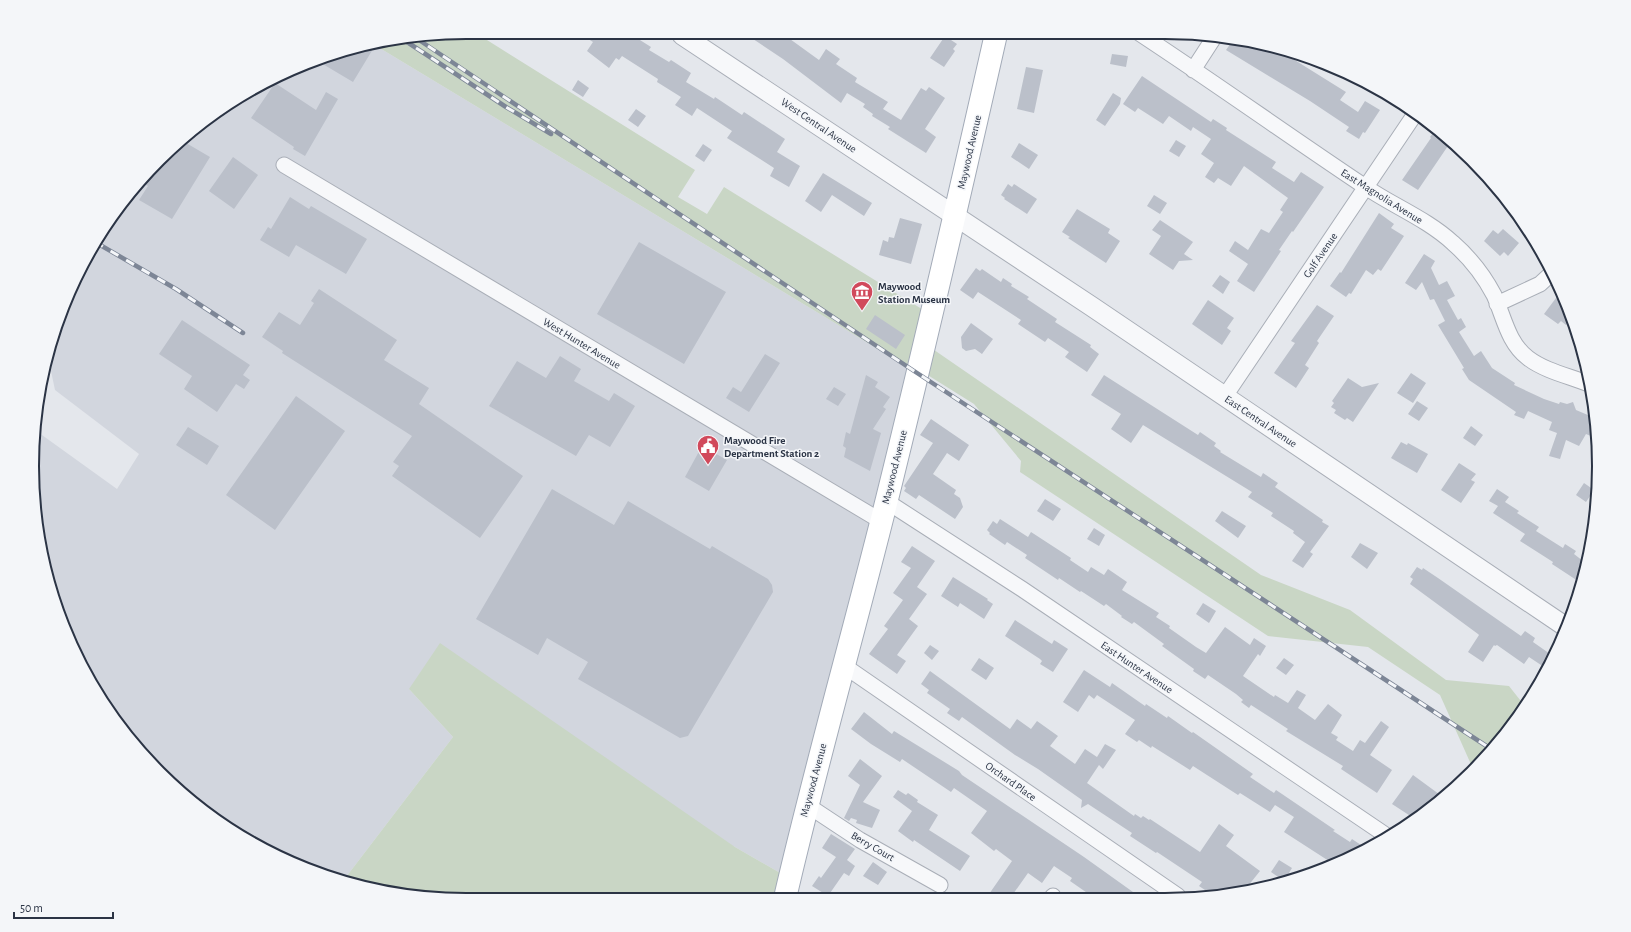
<svg xmlns="http://www.w3.org/2000/svg" width="1631" height="932" viewBox="0 0 1631 932" font-family="'Alegreya Sans',sans-serif">
  <style>
    .built { fill: #d2d6de }
    .green { fill: #c9d6c5 }
    .building { fill: #bbc0ca }
    .lines { fill: none; stroke-linecap: round; stroke-linejoin: round }
    .minor-casing { stroke: #a9aeb7; stroke-width: 17 }
    .tertiary-casing { stroke: #a9aeb7; stroke-width: 21 }
    .primary-casing { stroke: #a3abb8; stroke-width: 24 }
    .minor { stroke: #f7f8fa; stroke-width: 15 }
    .tertiary { stroke: #f7f8fa; stroke-width: 19 }
    .primary { stroke: #fff; stroke-width: 22 }
    .rail-casing { stroke: #7d8696; stroke-width: 4.5 }
    .rail { stroke: #f4f6f9; stroke-width: 3; stroke-dasharray: 9; stroke-linecap: butt }
    .labels { text-anchor: middle; stroke-width: 3; stroke-linejoin: round; paint-order: stroke }
    .street-label { font-size: 11px; fill: #2b3445; stroke: #f4f6f9 }
    .poi-label { font-size: 11px; font-weight: bold; fill: #2b3445; stroke: #f4f6f9; text-anchor: start }
    .rim { fill: none; stroke: #2b3445; stroke-width: 2 }
  </style>
  <rect width="100%" height="100%" fill="#e4e7ec"/>
  <path class="built" d="M373,44l538,325 -122,509 -54,-31 -326,-158 44,48 -110,144 -94,-39 -69,-50 -40,-40 -50,-69 -25,-51 -25,-81 -7,-57 2,-64 82,59 22,-35 -84,-64 -8,-38 30,-78 28,-49 54,-66 43,-37 72,-45 53,-22z"/>
  <path class="green" d="M479,35l216,135 -17,27 29,17 17,-27 201,124 -14,58 -538,-325 36,-8z
    M924,343l337,232 89,35 96,70 63,6 15,19 -50,66 -34,-76 -72,-48 -100,-11 -248,-164 1,-11 -47,-57 -56,-35z
    M440,643l295,204 54,31 -4,20 -347,1 -85,-14 -10,-4 110,-144 -44,-48z"/>
  <path class="building" d="M783,34l36,26 7,-11 14,10 -4,5 21,14 -2,4 33,20 -5,7 18,11 20,-32 5,3 3,-4 16,11 -20,31 11,8 -10,16 -38,-24 2,-2 -18,-11 1,-2 -10,-7 2,-3 -18,-11 -6,10 -58,-44 -36,-24z
    M582,35h50l19,12 -2,3 20,12 2,-2 20,13 -5,9 28,17 1,-2 27,18 2,-3 41,27 -8,13 23,14 -11,21 -19,-11 4,-8 -47,-30 5,-7 -35,-23 -5,8 -17,-11 6,-8 -24,-15 1,-3 -36,-23 -3,4 -3,-2 -7,10 -22,-17 6,-9z
    M945,36l12,8 -4,5 2,2 -11,16 -14,-9z
    M1233,40l45,7 -1,2 69,43 -6,8 18,12 7,-11 15,9 -15,23 -2,-1 -4,7 -13,-8 3,-4 -39,-26 -84,-51z
    M367,46l6,3 -20,33 -37,-22 11,-5z
    M1112,54l16,2 -2,11 -16,-3z
    M1026,67l17,3 -9,43 -17,-4z
    M1142,76l69,46 2,-3 14,9 -1,2 50,32 -4,6 22,14 7,-10 23,15 -31,45 -1,-1 -13,19 2,1 -27,41 -17,-11 11,-17 -19,-13 6,-10 13,9 13,-21 8,4 14,-21 -3,-2 8,-12 -44,-32 -13,20 -13,-8 -4,5 -9,-6 9,-14 -13,-9 10,-15 -18,-12 -2,4 -22,-15 -6,8 -25,-16 -3,4 -12,-8z
    M578,80l11,8 -6,9 -11,-7z
    M275,83l41,27 10,-18 12,7 -33,57 -12,-7 1,-2 -43,-29z
    M1113,93l8,5 -1,6 -15,22 -9,-6z
    M636,109l10,7 -8,11 -10,-7z
    M1436,129l16,11 -34,50 -16,-10 29,-42 -1,-1z
    M181,140l29,17 -38,62 -33,-19 9,-14 -7,-4 18,-22 4,2 8,-13z
    M1176,140l10,6 -7,11 -10,-6z
    M1019,143l19,12 -9,14 -18,-12z
    M703,144l9,6 -8,12 -9,-6z
    M233,157l25,18 -24,34 -25,-18z
    M823,173l49,30 -8,13 -32,-21 -11,17 -16,-11z
    M1008,184l4,3 2,-3 23,15 -10,15 -23,-15 1,-1 -4,-3z
    M1154,195l13,8 -7,11 -13,-8z
    M290,197l19,12 2,-3 56,33 -21,35 -50,-29 -7,12 -29,-17 8,-13 3,2z
    M1077,209l33,20 -2,4 12,8 -14,22 -38,-25 2,-1 -8,-5z
    M1379,213l15,11 -3,4 13,8 -23,35 -3,-2 -5,6 -7,-5 -15,24 -2,-1 -3,4 -16,-11 10,-14 1,1z
    M900,218l22,6 -11,40 -32,-9 4,-15 5,2 1,-5 5,1z
    M1160,220l33,22 -9,12 9,6 -14,1 -6,9 -24,-16 12,-18 -9,-6z
    M1503,229l16,14 -11,13 -4,-4 -4,4 -16,-15 9,-11 5,4z
    M639,242l87,50 -42,72 -87,-50z
    M1424,254l11,7 -4,7 8,17 8,-4 8,15 -8,4 11,20 3,-2 5,9 -7,5 15,24 7,-5 11,17 23,15 -1,2 30,14 15,5 1,-2 7,2 6,-2 3,8 19,8 3,21 -12,-5 -7,12 -13,-6 -6,19 -11,-3 8,-23 -8,-3 3,-8 -24,-11 -4,8 -10,-4 2,-3 -47,-32 -7,-11 2,-1 -26,-43 7,-4 -11,-22 -4,1 -8,-18 -6,8 -11,-7z
    M976,268l4,3 2,-2 19,13 2,-4 9,6 -1,2 18,11 -2,2 30,20 -2,3 36,23 -1,2 9,7 -12,18 -22,-15 4,-5 -21,-14 -3,4 -27,-18 3,-4 -23,-15 -20,-13 -5,7 -13,-9z
    M1220,275l10,7 -7,12 -11,-8z
    M319,289l78,51 -13,20 45,28 -10,16 104,72 -43,62 -88,-62 7,-10 -6,-4 19,-26 -130,-83 1,-2 -21,-14 17,-25 21,13 14,-22 -3,-2z
    M1556,298l11,9 4,12 -5,6 -5,-4 -3,3 -14,-10z
    M1208,300l26,18 -7,10 4,3 -9,14 -30,-21z
    M1317,305l17,11 -17,25 2,2 -14,22 4,3 -13,20 -22,-15 21,-30 -4,-2z
    M875,315l30,20 -9,14 -30,-20z
    M182,320l68,45 -7,10 7,5 -6,9 -8,-5 -19,28 -33,-23 8,-13 -33,-22z
    M971,323l22,16 -11,15 -7,-5 -9,2 -4,-3 -1,-11z
    M765,354l15,9 -31,49 -23,-14 7,-11 8,5z
    M560,356l21,13 -7,12 35,20 5,-8 21,13 -25,41 -21,-12 -13,21 -87,-50 28,-45 29,17z
    M1411,373l15,10 -13,20 -16,-10z
    M866,375l12,7 -3,5 15,10 -7,10 3,2 -13,20 8,4 -11,38 -26,-14 2,-9 -3,-2 3,-14 4,2z
    M1104,375l94,60 2,-3 16,11 -2,3 7,5 -1,1 41,25 2,-4 15,10 -3,4 48,33 -1,2 7,4 -19,26 3,2 -10,14 -11,-7 13,-19 -12,-9 1,-2 -23,-15 2,-3 -25,-16 4,-5 -109,-67 -12,18 -20,-14 10,-15 -30,-19z
    M1348,378l14,9 17,-4 -26,39 -6,-4 -2,2 -11,-7 2,-3 -5,-3 3,-4 -2,-2z
    M834,387l12,7 -8,12 -12,-7z
    M296,396l49,35 -70,99 -49,-35z
    M1417,401l11,7 -9,13 -11,-7z
    M931,419l38,26 -10,16 -12,-8 -14,21 23,16 -2,4 6,4 3,9 -8,12 -36,-24 -3,4 -12,-8 2,-3 -2,-2 29,-43 -13,-8z
    M1471,426l12,9 -8,11 -12,-8z
    M188,427l31,19 -12,19 -31,-20z
    M1401,442l6,3 1,-2 20,11 -11,19 -26,-15z
    M702,446l25,14 -18,31 -24,-14z
    M1459,463l17,11 -5,6 4,2 -14,21 -20,-13z
    M1584,483l10,7 -8,12 -10,-7z
    M552,489l62,36 14,-24 82,48 2,-3 56,33 4,6 1,7 -85,144 -8,2 -102,-59 10,-17 -41,-24 -9,17 -62,-36z
    M1497,489l12,8 -4,5 14,9 -2,2 22,14 -3,4 27,17 2,-4 11,7 -2,3 9,7 -2,3 4,2 -4,17 -29,-19 1,-2 -33,-21 5,-7 -32,-21 5,-7 -9,-5z
    M1045,499l16,10 -8,12 -16,-10z
    M1222,511l24,15 -8,12 -23,-17z
    M1000,519l28,18 3,-5 40,26 -1,2 18,12 3,-5 13,8 4,-6 19,13 -5,8 37,23 -3,4 14,9 -1,2 27,19 10,6 19,-26 25,18 4,-7 12,8 -6,10 -2,-2 -15,22 31,21 1,-2 13,8 9,-13 9,5 -8,13 17,12 13,-16 14,11 -11,18 7,4 -2,3 17,11 7,-11 5,3 16,-22 8,6 -19,28 22,15 -15,23 -36,-24 2,-3 -57,-35 2,-2 -37,-24 -2,3 -8,-6 2,-2 -7,-6 -28,-19 -3,4 -12,-8 1,-2 -32,-23 2,-2 -30,-22 -2,2 -11,-7 1,-1 -16,-12 -2,2 -23,-15 -1,1 -21,-14 -1,2 -33,-22 2,-3 -20,-13 -2,3 -16,-11 1,-1 -3,-3 6,-9 4,3z
    M1094,528l11,7 -6,11 -12,-7z
    M1360,543l18,10 -11,16 -16,-12z
    M912,546l23,15 -18,26 10,7 -18,25 9,7 -21,29 9,6 -9,13 -28,-20 19,-25 -4,-3 19,-26 -10,-7 18,-25 -10,-6z
    M1417,567l5,3 1,-2 15,10 83,58 4,-5 10,7 -2,4 20,14 -6,13 -18,-12 -5,7 -27,-19 -2,1 -1,-1 -11,17 -15,-10 11,-17 -1,-1 -68,-50 3,-5 -3,-2z
    M953,577l35,22 -1,1 6,4 -9,15 -24,-16 -2,4 -17,-11z
    M1203,603l13,8 -7,12 -13,-9z
    M1015,620l37,24 2,-4 14,9 -15,23 -13,-8 2,-3 -2,-2 -35,-23z
    M930,645l9,6 -7,9 -8,-7z
    M979,658l15,10 -8,12 -15,-10z
    M1284,658l10,7 -8,10 -10,-7z
    M1084,670l26,17 2,-4 33,23 1,-2 21,14 1,-2 24,17 1,-1 60,42 -3,3 24,16 2,-3 6,4 53,36 -2,1 17,11 2,-3 9,6 -2,4h1l-28,14 -48,-31 10,-15 -19,-12 -5,7 -30,-19 -2,2 -45,-29 -3,4 -38,-24 -1,2 -12,-8 -2,2 -12,-8 10,-14 -38,-25 -3,4 -5,-4 -11,17 -15,-10z
    M930,671l80,58 7,-10 14,10 6,-8 21,15 -8,10 25,18 10,-15 12,8 8,-13 11,6 -13,19 -4,-4 -12,18 47,33 1,-2 6,4 2,-2 6,4 1,-1 50,33 19,-28 15,11 -8,11 34,25 -16,20 -30,5 -15,-10 3,-4 -45,-30 -1,1 -26,-17 2,-3 -44,-29 -7,4 1,-8 -44,-31 -23,-14 -53,-38 -3,4 -12,-8 3,-4 -23,-16 2,-3 -8,-6z
    M864,712l28,22 2,-3 65,40 3,4 122,82 56,40h-47l-23,-16 2,-3 -18,-12 -12,17 -14,-10 -17,24h-24l25,-36 -16,-12 -2,2 -23,-18 16,-22 -33,-23 -3,4 -49,-33 -2,3 -29,-18 -20,-15z
    M860,759l22,17 -19,26 17,8 -8,18 -16,-5 1,-3 -6,-2 -2,3 -5,-3 16,-33 -12,-9z
    M1413,775l30,22 -28,22 -23,-15z
    M898,790l8,5 2,-2 10,7 -1,2 21,13 -9,15 41,26 -10,15 -46,-31 -1,2 -15,-11 14,-20 -19,-14z
    M831,834l24,15 -8,11 8,6 -6,10 -5,-3 -16,23 -16,-10 7,-10 2,2 15,-21 -14,-9z
    M1279,860l13,8 -8,13 -13,-9z
    M873,862l14,10 -9,13 -15,-9z"/>
  <g class="lines">
    <g class="minor-casing">
      <path id="minor" d="M1139,33c76,50 150,103 225,153 29,20 63,33 89,57 16,14 31,33 41,52 10,22 14,48 34,63 17,13 41,18 61,26
        M1193,70l22,-34
        M284,165l597,356
        M1497,304l43,-20 13,-12
        M1225,396l190,-282
        M886,501l136,88 365,247
        M843,665l335,231
        M807,805l53,35 80,45
        M1052,897l1,-1"/>
    </g>
    <g class="tertiary-casing">
      <path id="tertiary" d="M682,35l409,271 475,321"/>
    </g>
    <g class="primary-casing">
      <path id="primary" d="M785,898c31,-134 69,-266 102,-399 38,-154 74,-310 109,-465"/>
    </g>
    <use href="#minor" class="minor"/>
    <use href="#tertiary" class="tertiary"/>
    <use href="#primary" class="primary"/>
    <g class="rail-casing">
      <path id="rail" d="M413,36l498,333 580,380
        M401,38l105,69 45,27
        M95,242l81,47 67,44"/>
    </g>
    <use href="#rail" class="rail"/>
  </g>
  <defs>
    <g id="museum-pin" transform="scale(1.15)"><path d="M0 17L-7.5 6A9.5 9.5 0 1 1 7.5 6Z" fill="#d1495b" stroke="#f4f6f9"/><path d="M0-6L6-3V-2H-6V-3ZM-5-1h2V3h-2ZM-1-1h2V3h-2ZM3-1h2V3H3ZM-6 4H6V6H-6Z" fill="#fff"/></g>
    <g id="civic-pin" transform="scale(1.15)"><path d="M0 17L-7.5 6A9.5 9.5 0 1 1 7.5 6Z" fill="#d1495b" stroke="#f4f6f9"/><path d="M-.6-6.5H3V-4.5H.6V-3L4-1V1h2V6H-6V1h2V-1L-.6-3ZM-1.2 2.5V6h2.4V2.5Z" fill="#fff"/></g>
  </defs>
  <g fill-rule="evenodd">
    <use href="#museum-pin" x="862" y="292"/>
    <use href="#civic-pin" x="708" y="446"/>
  </g>
  <g class="labels">
    <g class="street-label">
      <text transform="translate(819 125) rotate(34)" y="4">West Central Avenue</text>
      <text transform="translate(969 152) rotate(-77)" y="4">Maywood Avenue</text>
      <text transform="translate(1382 196) rotate(32)" y="4">East Magnolia Avenue</text>
      <text transform="translate(1320 255) rotate(-56)" y="4">Golf Avenue</text>
      <text transform="translate(582 343) rotate(31)" y="4">West Hunter Avenue</text>
      <text transform="translate(1261 421) rotate(34)" y="4">East Central Avenue</text>
      <text transform="translate(894 467) rotate(-76)" y="4">Maywood Avenue</text>
      <text transform="translate(1137 667) rotate(34)" y="4">East Hunter Avenue</text>
      <text transform="translate(813 780) rotate(-75)" y="4">Maywood Avenue</text>
      <text transform="translate(1011 781) rotate(35)" y="4">Orchard Place</text>
      <text transform="translate(873 846) rotate(30)" y="4">Berry Court</text>
    </g>
    <g class="poi-label">
      <text x="878" y="290">Maywood<tspan x="878" dy="13">Station Museum</tspan></text>
      <text x="724" y="444">Maywood Fire<tspan x="724" dy="13">Department Station 2</tspan></text>
    </g>
  </g>
  <path d="M0 0H1631V932H0ZM466 39H1165A427 427 0 0 1 1592 466V466A427 427 0 0 1 1165 893H466A427 427 0 0 1 39 466V466A427 427 0 0 1 466 39Z" fill="#f4f6f9" fill-rule="evenodd"/>
  <path class="rim" d="M466 39H1165A427 427 0 0 1 1592 466V466A427 427 0 0 1 1165 893H466A427 427 0 0 1 39 466V466A427 427 0 0 1 466 39Z"/>
  <path d="M14 912v6h99v-6" fill="none" stroke="#2b3445" stroke-width="2"/>
  <text x="20" y="912" font-size="12" fill="#2b3445" stroke="#f4f6f9" stroke-width="3" paint-order="stroke">50 m</text>
</svg>
